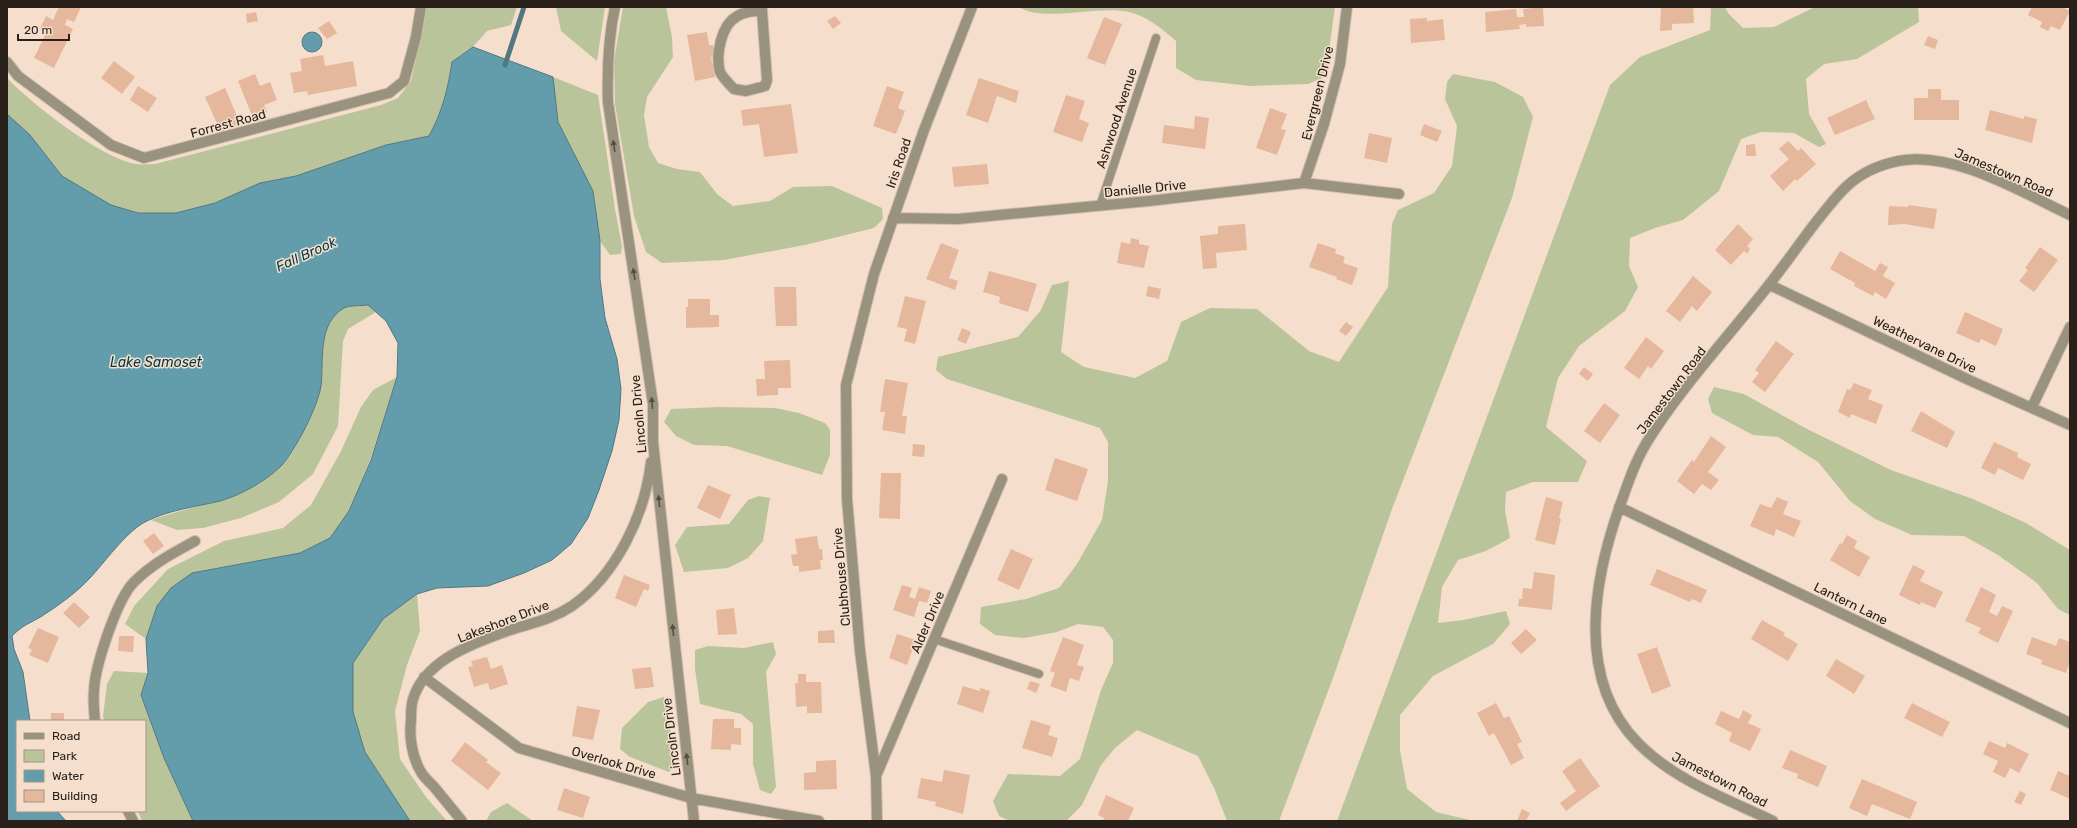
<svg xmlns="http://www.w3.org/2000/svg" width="2077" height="828" viewBox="0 0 2077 828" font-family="Rubik,sans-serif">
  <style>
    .green { fill: #bac49a }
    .water { fill: #639dac; stroke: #517880 }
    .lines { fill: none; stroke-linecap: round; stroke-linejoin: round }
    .stream { stroke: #517880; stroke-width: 5 }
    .building { fill: #e5b79c }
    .service-casing { stroke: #d0bdac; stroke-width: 10 }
    .minor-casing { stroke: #d0bdac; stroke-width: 12 }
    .service { stroke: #99927f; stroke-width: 8 }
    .minor { stroke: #99927f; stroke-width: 10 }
    .oneway { fill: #554e42 }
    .labels { text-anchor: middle; stroke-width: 3; stroke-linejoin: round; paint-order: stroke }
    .street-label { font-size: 13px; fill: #282019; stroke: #f5dfcc }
    .water-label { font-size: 14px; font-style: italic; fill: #023b47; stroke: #f5dfcc }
  </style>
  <rect width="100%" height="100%" fill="#f5dfcc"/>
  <path class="green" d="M427,7h90l-6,18 -24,6 -14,16 -21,15c-4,27 -11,50 -23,74l-43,9 -90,31 -36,7 -45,20 -39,10h-38l-27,-8 -49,-29 -32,-41 -23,-21v-36c25,26 94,80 129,86 6,1 13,0 19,0l226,-59 17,-7 13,-17z
    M556,7h49l-8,54 -36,-30z
    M623,7h43l6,30 1,20 -26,40 -3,18 5,32 9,16 19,6 23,3 17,22 16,12 37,-5 23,-14 39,-1 50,22 1,11 -9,9 -69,17 -81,15 -62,3 -16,-11 -12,-36 -19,-112 -1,-43z
    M1019,7h316l-8,58 -5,13 -14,6 -57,2 -55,-6 -20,-12v-27c-14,-12 -29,-25 -47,-29 -31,-7 -86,11 -110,-5z
    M1711,7h14l3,6 15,15 31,-1 41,-20h103l1,15 -62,37 -33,5 -18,15 3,35 17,30 -7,3 -25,-14 -33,-1 -20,7 -22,52 -36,29 -28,8 -25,10 -1,28 9,21 -13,24 -46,35 -21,32 -12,49 41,34 -9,21h-45l-27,10 -1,18 5,28 -24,13 -28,9 -16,27 -4,36 25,-3 43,-9 4,13 -17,20 -60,32 -33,39v35l7,39 29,23 38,9h-137l273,-736 30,-28 70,-27z
    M1453,74l42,8 28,15 10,20 -21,81 -120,311 -59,169 -54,143h-52l-13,-33 -16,-32 -61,-26 -22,18 -14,17 -19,40 -16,16h-57l-10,-5 -6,-15 15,-27 52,2 20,-17 21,-69 12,-27v-23l-10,-13 -25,-3 -21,8 -33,6 -29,-3 -15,-11 1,-17 45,-8 33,-11 18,-24 25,-44 6,-39v-39l-8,-14 -153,-49 -11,-9 2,-13 80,-20 23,-27 11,-25 17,-4 -8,71 23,15 51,11 32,-17 14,-39 29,-14 47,1 52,42 30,11 49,-75 4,-63 6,-14 36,-17 18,-27 5,-40 -12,-27 2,-17z
    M553,77l45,18 17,114 7,37 -1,8 -11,1 -10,-14 -8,-50 -34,-69z
    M368,305l8,7 -28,17 -5,12 -5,85 -25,48 -34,28 -38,16 -38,10 -26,2 -26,-10c42,-15 97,-20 130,-54 4,-5 10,-10 13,-16 8,-12 25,-51 27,-64 3,-26 -3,-63 23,-78 6,-3 18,-2 24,-3z
    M397,377l-27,83 -21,51 -19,27 -30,15 -108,20 -35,33 -11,33 -21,-15 9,-18 34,-37 56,-28 59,-13 28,-23 30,-54 20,-44 12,-17z
    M1714,387l30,7 63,35 84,41 82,29 53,24 44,27v65l-12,-6 -21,-26 -39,-28 -34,-19 -52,-1 -37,-16 -25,-18 -32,-39 -40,-25 -25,-2 -41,-22 -4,-14z
    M719,407l56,1 24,5 26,10 5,7v25l-8,20 -95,-29 -33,-1 -18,-9 -12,-14 7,-13z
    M759,496l11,2 -7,43 -15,17 -20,10 -44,4 -9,-27 12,-18 42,-3 19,-24z
    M417,594l3,37 -13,34 -12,46 5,48 26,38 21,24h-37l-45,-69 -12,-40v-49l30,-44z
    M773,642l3,12 -10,18 10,115 -5,7 -11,-4 -7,-26v-40l-12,-10 -41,-10 -5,-35v-19l13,-4 36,2z
    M114,671l34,2 -7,22 23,63 29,63h-51l-4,-10h7v-90h-41l-1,-5 4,-32z
    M664,697l3,9 8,59 -6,7 -39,-15 -10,-8 2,-21 26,-26z
    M507,803l26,18h-47l5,-9z"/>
  <path class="water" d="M302 42a10 10 0 1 1 20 0a10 10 0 1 1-20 0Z
    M473,47l80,30 5,45 35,69 7,50v38l5,39 12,41 4,30 -2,31 -7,31 -13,39 -11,28 -17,26 -19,16 -28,13 -36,13 -51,2 -20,6 -34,25 -30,44v49l12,40 45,69h-217l-29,-63 -23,-63 7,-22 -2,-34 11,-33 14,-18 21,-15 108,-20 30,-15 19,-27 22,-51 26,-83 1,-34 -12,-22 -18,-16c-6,1 -18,0 -24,3 -27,16 -20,52 -23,78 -3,20 -26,66 -40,80 -15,15 -40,29 -61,35 -25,6 -52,9 -75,21 -19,10 -41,41 -55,56 -14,15 -31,27 -48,38 -13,8 -18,8 -30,20l2,13 9,23 7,49h-13v90h40l9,10h-59v-707l23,21 32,41 49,29 27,8h38l39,-10 45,-20 36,-7 90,-31 43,-9c13,-24 19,-47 23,-74z"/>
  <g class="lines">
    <path class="stream" d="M505,65l19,-58"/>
  </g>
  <path class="building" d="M59,7h22l-7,15 -7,-3 -2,6 8,4 -19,39 -20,-10 13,-27 -7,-3 6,-12 7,4z
    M1543,7l1,19 -18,1v-3l-7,1 1,4 -34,3 -1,-20 31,-3 1,8h7l-1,-8z
    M1661,7h32l1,16 -22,1v6l-12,1z
    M2032,7h30l8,4 -10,19 -9,-4 -3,5 -8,-4 2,-5 -14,-7z
    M256,12l2,9 -11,2 -1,-9z
    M835,16l6,7 -8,6 -6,-8z
    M1104,17l18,7 -17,41 -18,-7z
    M1427,18v3l16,-2 2,21 -34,3 -1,-24z
    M329,21l8,12 -10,6 -9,-11z
    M707,32l2,13h4l2,12h-4l4,20 -20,4 -8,-46z
    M1928,36l10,4 -3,9 -11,-4z
    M323,55l2,11 28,-5 4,25 -49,9 -1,-4 -13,2 -4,-20 12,-2 -2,-12z
    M114,61l21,16 -13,17 -21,-16z
    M255,74l5,12 10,-4 7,18 -13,5 3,7 -14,6 -15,-37z
    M979,78l40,13 -3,12 -19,-7 -9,27 -22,-8z
    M138,86l19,12 -9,14 -18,-12z
    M887,86l17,6 -6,16 7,3 -9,23 -23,-8z
    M225,88l13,30 -4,1 3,6 -16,7 -16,-35z
    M1928,89h13v11h18v20h-45v-22h14z
    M1066,95l19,6 -6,18 10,4 -7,19 -29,-10z
    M1866,100l9,19 -40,16 -8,-17z
    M791,104l7,49 -34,4 -5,-33 -16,2 -2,-16z
    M1270,108l17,6 -6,15 5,1 -9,25 -21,-7z
    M1990,110l34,9v-3l13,3 -5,24 -47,-13z
    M1195,116l14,2 -4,31 -43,-6 2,-18 30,4z
    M1424,124l18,7 -5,11 -17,-7z
    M1369,133l23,5 -5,25 -23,-5z
    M1788,141l10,10 3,-3 15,16 -19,17 -2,-2 -12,12 -13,-15 19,-17 -10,-10z
    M1755,144l1,12h-10v-11z
    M987,164l2,20 -35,3 -2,-20z
    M1909,205l28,4 -3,20 -29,-5 -17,1 1,-19 19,1z
    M1245,224l2,26 -31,3 1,15 -14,1 -3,-33 18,-2v-8z
    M1738,224l15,15 -6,7 3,3 -3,5 -3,-3 -13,14 -16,-15z
    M1131,238l8,2v4l10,2 -5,22 -27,-5 4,-21 9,2z
    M941,243l18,7 -10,28 9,3 -3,9 -29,-11z
    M1318,243l18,6 -1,4 10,4 -2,6 15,5 -6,17 -16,-6 1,-2 -28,-10z
    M2040,247l18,13 -24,32 -15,-11 9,-11 -3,-2z
    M1840,251l35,20 5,-8 8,4 -5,9 12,7 -9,16 -11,-7 -2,4 -19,-10 1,-3 -25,-14z
    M989,271l48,13 -9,28 -29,-9 1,-6 -17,-5z
    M1693,276l19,16 -15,19 -5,-5 -12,16 -14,-11z
    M1148,286l13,3 -2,10 -13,-3z
    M774,287h22l1,39h-21z
    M905,296l21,5 -11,43 -11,-3 3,-12 -10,-2z
    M688,299h22v16h9v12l-33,1v-21h2z
    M1965,312l38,17 -7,17 -15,-7 -2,4 -23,-10z
    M1346,322l7,5 -7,9 -7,-5z
    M962,328l9,4 -5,12 -9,-4z
    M1646,337l18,14 -13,18 -3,-3 -9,13 -15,-11z
    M1776,341l18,13 -29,38 -13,-10 7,-9 -4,-3z
    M790,360l1,28h-13v7l-21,1 -1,-17h9l-1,-18z
    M1584,367l9,7 -5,7 -9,-7z
    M885,379l23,4 -6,33h5l-2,18 -23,-4 3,-18h-5z
    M1854,383l18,7 -4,9 15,6 -7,19 -25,-10 -1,4 -12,-6 9,-23 3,1z
    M1604,403l16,12 -20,28 -16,-12z
    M1921,411l34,21 -8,16 -36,-17z
    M1711,436l15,11 -18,25 11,8 -8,10 -9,-6 -8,10 -17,-13 15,-21 2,2z
    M1994,442l24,11 -1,4 14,7 -8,16 -25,-12 -3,7 -14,-7z
    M913,444l12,1 -1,12 -12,-1z
    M1055,458l33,11 -11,32 -32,-11z
    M881,473h20l-1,46 -21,-1z
    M708,485l23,10 -11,24 -23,-11z
    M1546,497l17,5 -4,16 2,1 -6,26 -20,-5z
    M1777,497l11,5 -5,12 18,7 -7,16 -18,-8 -2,7 -24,-10 10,-22 11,4z
    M154,533l10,13 -11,8 -10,-13z
    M1847,535l10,6 -3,7 16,9 -11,20 -29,-17 10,-17 2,1z
    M817,536l2,13h3l1,11h-3l1,9 -22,3v-6h-6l-2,-11 6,-1 -2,-15z
    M1011,549l22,10 -14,31 -22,-10z
    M1913,565l12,6 -5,10 23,11 -8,16 -14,-6 -1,3 -21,-10z
    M1657,569l50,21 -6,13 -9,-4 -2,3 -40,-17z
    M1534,572l21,3 -3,35 -34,-4 1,-7h3l1,-11 9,1z
    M624,575l26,10 -2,6 -4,-2 -8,18 -21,-9z
    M902,585l10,3 -3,9 6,2 4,-12 12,4 -4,12 -8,-2 -5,16 -21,-7z
    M1981,587l15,8 -7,17 8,4 5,-10 11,5 -15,32 -20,-10 3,-5 -16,-7z
    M74,602l16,15 -11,11 -16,-15z
    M734,608l3,26 -19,1 -2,-25z
    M1762,620l23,13 -2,2 15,9 -10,17 -37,-22z
    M38,628l21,9 -11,26 -19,-8 3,-5 -4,-2z
    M1526,629l11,11 -16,14 -10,-11z
    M834,630l1,13h-17v-12z
    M897,634l19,6 -9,25 -18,-7z
    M119,636h15l-1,16 -15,-1z
    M1063,637l21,8 -7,20 7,2 -5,14 -9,-3 -4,14 -16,-6 5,-13 -5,-2z
    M2032,637l24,9 3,-8 11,4v19l-4,12 -25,-9 1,-4 -16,-6z
    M1657,647l14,39 -19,8 -15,-40z
    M487,657l4,12 11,-4 6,19 -18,6 -2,-7 -14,4 -6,-20 5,-1 -2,-5z
    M1836,659l29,17 -11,18 -28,-18z
    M651,667l3,20 -19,2 -3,-20z
    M798,674h8v8h15l1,31h-15v-7l-11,1 -1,-24h3z
    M1030,681l10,3 -4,9 -9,-4z
    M963,686l17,5v-3l10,3 -7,22 -26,-9z
    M1496,703l8,15 5,-2 13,26 -5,2 7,14 -13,7 -17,-32 -5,3 -12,-23z
    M1912,703l38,19 -8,15 -38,-19z
    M577,706l23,4 -7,30 -21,-4z
    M1743,710l9,5 -4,8 13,6 -11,22 -21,-10 3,-8 -17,-9 6,-13 18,8z
    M51,713h13v8h-13z
    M713,719h21v9h7v17l-10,-1v6l-20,-1z
    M1031,720l20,6 -3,9 10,3 -6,19 -30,-9z
    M1989,741l16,7 2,-5 22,11 -10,19 -9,-5 -5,10 -12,-6 5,-11 -15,-7z
    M465,742l23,18 -2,2 15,11 -13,17 -37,-29z
    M1790,750l37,16 -9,21 -21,-9 1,-4 -16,-6z
    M1580,758l20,28 -34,25 -6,-8 16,-12 -14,-20z
    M836,760l1,29 -33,1v-17l12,-1v-11z
    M944,770l26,5 -7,39 -28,-8 1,-4 -19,-4 4,-20 21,4z
    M2058,771l12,5v23l-20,-9z
    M1862,779l55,23 -7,17 -38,-15 -5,12 -18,-8z
    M564,788l26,9 -7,21 -26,-8z
    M2020,791l6,3 -5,11 -7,-3z
    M1106,795l28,13 -6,13h-25l1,-3 -6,-3z
    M1522,809l8,4 -4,8h-9z"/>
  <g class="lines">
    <g class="service-casing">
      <path id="service" d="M1100,206l56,-168
        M934,639l105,35"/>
    </g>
    <g class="minor-casing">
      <path id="minor" d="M615,7c-7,32 -8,63 -7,95l45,302v38l41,379
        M762,7v4l5,69 -2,6 -19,5 -12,-2c-5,-5 -11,-11 -14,-17 -2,-7 -2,-15 -1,-22 4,-26 15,-40 43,-39
        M7,62l11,14 93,69 33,13 245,-65 15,-12 12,-44 5,-30
        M1304,183l20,-59 16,-60 7,-57
        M893,218l65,1 191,-18 155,-18 95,11
        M1770,285l199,95 101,45
        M2032,407l38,-80
        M1619,507l451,216
        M424,677l95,71 172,50 128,23
        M95,721c-1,-10 -2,-21 -1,-31 1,-24 23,-91 40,-108 18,-18 39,-29 61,-41
        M876,776l126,-297
        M128,811l5,10
        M462,821c-9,-11 -18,-22 -27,-33 -4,-5 -11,-10 -14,-16 -9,-15 -12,-35 -10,-52 0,-7 0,-15 2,-21 11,-36 53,-53 86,-65 25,-10 49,-12 73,-28 44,-31 73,-91 79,-144
        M877,821l-1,-45 -16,-125 -13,-152 -1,-114 28,-111 50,-144 48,-123
        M1773,821c-46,-22 -99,-41 -135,-78 -64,-65 -44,-167 -16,-243 7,-20 14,-40 25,-58 31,-50 72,-95 109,-141 21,-25 40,-53 60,-79 10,-12 19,-25 31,-36 14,-13 32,-21 51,-25 55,-11 123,31 172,54"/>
    </g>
    <use href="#service" class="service"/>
    <use href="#minor" class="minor"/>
  </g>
  <defs><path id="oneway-solid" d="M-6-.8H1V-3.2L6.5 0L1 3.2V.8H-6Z"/></defs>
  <g class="oneway">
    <use href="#oneway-solid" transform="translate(614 146) rotate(-99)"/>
    <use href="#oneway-solid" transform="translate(634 274) rotate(-99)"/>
    <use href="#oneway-solid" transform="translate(652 403) rotate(-95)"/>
    <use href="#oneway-solid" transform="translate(659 501) rotate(-96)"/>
    <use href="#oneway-solid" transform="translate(673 630) rotate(-96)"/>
    <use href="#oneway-solid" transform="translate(687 759) rotate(-97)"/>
  </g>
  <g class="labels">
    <g class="street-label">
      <text transform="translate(1317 93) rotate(-76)" y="5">Evergreen Drive</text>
      <text transform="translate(1116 118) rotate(-72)" y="5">Ashwood Avenue</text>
      <text transform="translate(228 123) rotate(-15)" y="5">Forrest Road</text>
      <text transform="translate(898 163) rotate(-71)" y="5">Iris Road</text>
      <text transform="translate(2004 172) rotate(23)" y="5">Jamestown Road</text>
      <text transform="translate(1145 188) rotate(-6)" y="5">Danielle Drive</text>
      <text transform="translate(1925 344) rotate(26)" y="5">Weathervane Drive</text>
      <text transform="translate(1671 390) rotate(-53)" y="5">Jamestown Road</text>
      <text transform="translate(638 414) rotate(-95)" y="5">Lincoln Drive</text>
      <text transform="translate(841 577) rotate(-95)" y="5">Clubhouse Drive</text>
      <text transform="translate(1851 603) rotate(26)" y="5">Lantern Lane</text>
      <text transform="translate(503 621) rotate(-21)" y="5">Lakeshore Drive</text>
      <text transform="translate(927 622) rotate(-67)" y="5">Alder Drive</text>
      <text transform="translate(671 737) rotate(-97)" y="5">Lincoln Drive</text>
      <text transform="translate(614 762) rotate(16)" y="5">Overlook Drive</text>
      <text transform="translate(1720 779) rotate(27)" y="5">Jamestown Road</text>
    </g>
    <g class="water-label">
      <text transform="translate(306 254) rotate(-24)" y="5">Fall Brook</text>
      <text x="156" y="367">Lake Samoset</text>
    </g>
  </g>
  <rect width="2077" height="828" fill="none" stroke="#282019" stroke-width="16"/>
  <rect x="16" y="720" width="130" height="92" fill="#f5dfcc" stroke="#a39384"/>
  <rect x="24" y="733" width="20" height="6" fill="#99927f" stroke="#a39384"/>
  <text x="52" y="740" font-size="12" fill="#282019">Road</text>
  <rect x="24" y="750" width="20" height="12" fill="#bac49a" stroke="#a39384"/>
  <text x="52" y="760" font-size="12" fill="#282019">Park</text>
  <rect x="24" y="770" width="20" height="12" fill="#639dac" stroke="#a39384"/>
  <text x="52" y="780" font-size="12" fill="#282019">Water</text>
  <rect x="24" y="790" width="20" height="12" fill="#e5b79c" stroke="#a39384"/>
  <text x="52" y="800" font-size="12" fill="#282019">Building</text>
  <path d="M18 34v6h51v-6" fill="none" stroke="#282019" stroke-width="2"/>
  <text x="24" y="34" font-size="12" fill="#282019" stroke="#f5dfcc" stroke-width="3" paint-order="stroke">20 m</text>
</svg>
